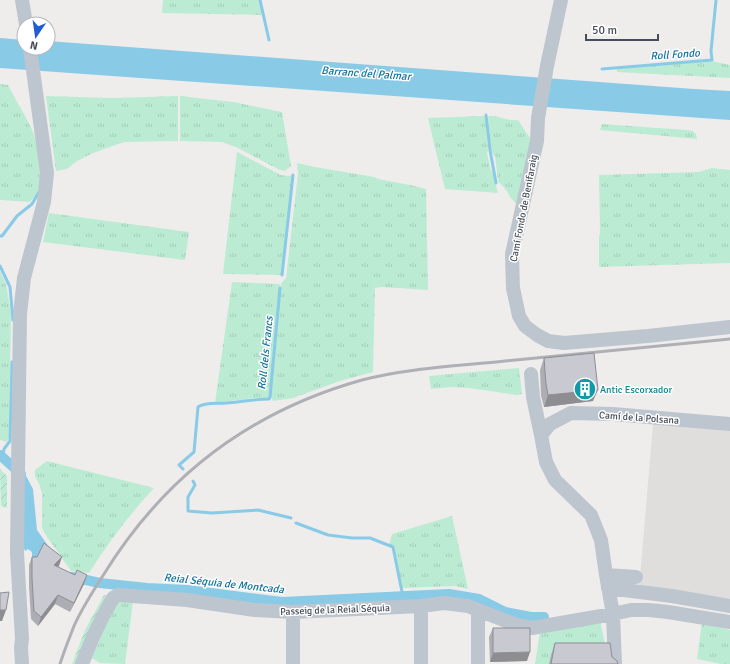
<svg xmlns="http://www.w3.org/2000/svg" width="730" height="664" viewBox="0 0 730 664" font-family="Signika,sans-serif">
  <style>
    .education { fill: #e0dddd }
    .grass { fill: url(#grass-tufts) }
    .garden { fill: url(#garden-furrows) }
    .water { fill: #89cae7 }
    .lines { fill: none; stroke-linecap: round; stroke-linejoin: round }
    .stream { stroke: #89cae7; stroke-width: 3 }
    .canal { stroke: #89cae7; stroke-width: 10 }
    .minor { stroke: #bdc5ce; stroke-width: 14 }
    .rail { stroke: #aeb0b6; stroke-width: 3 }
    .wall { fill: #adaeb4 }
    .shaded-wall { fill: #8d8d92 }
    .building { fill: #c9cad1; stroke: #8d8d92 }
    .labels { text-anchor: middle; stroke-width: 3; stroke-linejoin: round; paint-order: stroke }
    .street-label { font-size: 10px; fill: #454d58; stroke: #fff }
    .culture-label { font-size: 10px; fill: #0d838f; stroke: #fff; text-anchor: start }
    .water-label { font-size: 11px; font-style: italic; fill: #12729e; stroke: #fff }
  </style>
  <defs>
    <pattern id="grass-tufts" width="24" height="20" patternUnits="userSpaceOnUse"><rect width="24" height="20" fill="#bbecd3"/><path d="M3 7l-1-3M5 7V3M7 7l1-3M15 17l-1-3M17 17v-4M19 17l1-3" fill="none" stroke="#a2ccb7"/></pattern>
    <pattern id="garden-furrows" width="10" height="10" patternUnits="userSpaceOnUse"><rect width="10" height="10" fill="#bbecd3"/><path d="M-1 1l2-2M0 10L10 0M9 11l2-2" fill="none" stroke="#a2ccb7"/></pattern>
  </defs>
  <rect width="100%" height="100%" fill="#efecec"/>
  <path class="education" d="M653,424l77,6v175l-91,-16z"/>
  <path class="grass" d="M163,0h97l3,15 -101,-2z
    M712,61l18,4v13l-113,-6v-3z
    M0,84l8,1c8,16 18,31 25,47 5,13 9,42 6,55 -1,7 -5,12 -10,15l-29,-2z
    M46,96l66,2 66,-2v45l-54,1 -31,11 -16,8 -10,8 -11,2z
    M180,96l53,6 49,10 9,54 -6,5 -5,-1 -42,-22 -16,-6 -42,-1z
    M483,116h2l3,35 -1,2 4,18h1l6,22 -53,-4 -17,-71z
    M489,116c11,-1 19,6 29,4l14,21 -14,65 -8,-9 -3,-6 -9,-10 -3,-25 -4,-5 -3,-34z
    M602,124l85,6c7,1 9,2 10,9l-97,-9z
    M237,152l44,23 7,1 5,-1 -12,100 -58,-1z
    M297,163l18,4 59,10 4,2 32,6 16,4 2,101 -47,-3 -6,1 -2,84 -33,9 -47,17 -20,3 -2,-4 10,-113 5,-6 12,-104z
    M712,168l18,2v93l-131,4v-30l1,-4 -1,-58 100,-3z
    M49,213l140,19 -4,28 -142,-18z
    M0,271l6,13 5,30 -2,123 -2,5 -7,-2z
    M232,282l48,2 -10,113 -1,1h-16l-38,5z
    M519,368l3,26 -6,1 -47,-7 -17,-1 -21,2 -2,-13z
    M47,461l107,27c-25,27 -46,55 -65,85l-18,-2 -26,-37 -3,-6v-34l-2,-8 -5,-10v-6l5,-4z
    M452,516l16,73 -13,-3 -53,2 -8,-42 -5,-1 3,-11z
    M116,600l17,1 -8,63 -25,-1 -8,-5z
    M600,620l7,34 5,10h-77l5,-32z
    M702,623l28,7v34h-9l-24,-5z"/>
  <path class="garden" d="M0,469l7,7v32l-6,-2z
    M104,595l5,1 -31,68h-6l13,-34z"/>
  <path class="water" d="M0,38l24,2v8h24v-7l646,48 36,2v29l-730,-52z
    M25,474l8,15 4,41 19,27h-24v-5l-4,-3 -3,2 -1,-3v-68z"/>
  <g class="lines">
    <path class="stream" d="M260,0l9,40
      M602,69l110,-9 -1,-9 5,-51
      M486,115l4,35 6,33
      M0,236h2l15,-20 15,-12 7,-12
      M0,266l10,21 3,33
      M282,275l11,-100
      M3,456l1,-7 6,-8 2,-79
      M183,469l-4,-4 15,-13 4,-45c7,-5 19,-3 28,-4 14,-1 28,-4 43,-4l1,-2 10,-109
      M193,481l2,4 -7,12v14l24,2 46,-3 33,8
      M296,523l32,12 24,3h18l23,9 10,50"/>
    <path class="canal" d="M0,455l21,19
      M72,577l28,6 47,5 40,2 95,12 167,-8 30,5 26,13 26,5h13"/>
    <path class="minor" d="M22,0l4,24
      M561,0l-14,66 -9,52 -1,23 -25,113 1,34 6,28 6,10 12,9 11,6 16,2 84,-7 82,-9
      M531,374l2,23 8,38
      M606,575l30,2
      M608,588l64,8 58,10
      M421,606v58
      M293,612v52
      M22,664l-1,-17 1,-8 -5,-86 3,-239 4,-36 20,-76 3,-29 -17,-125
      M82,664l11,-27 10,-21 10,-18 5,-3 69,5 68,10 38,2 128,-6 23,-3 24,3 46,18 18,4 81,-14 18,-4h18l19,2 62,10
      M478,664v-53
      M615,664l-2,-50 -7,-39 -5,-35 -10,-25 -36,-35 -9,-18 -5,-27 9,-11 21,-11 42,1 117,10"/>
    <path class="rail" d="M60,664c4,-13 9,-25 14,-38 8,-18 19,-35 30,-52 60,-97 147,-163 258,-194 46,-12 96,-14 143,-19 75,-7 150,-14 225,-22"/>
  </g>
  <path class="wall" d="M544,358l49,43 -49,6 -3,-11 -1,-26z
    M32,557l27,9 -1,1 26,17 -14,28 -15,-8 -17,22 -7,-7 -2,-32v-22z
    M493,628l34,33 -37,1 -1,-25z
    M555,643l57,14 6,7h-69l2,-9z"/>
  <path class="shaded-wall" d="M598,390l-5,11 -49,6 4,-12z
    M62,557l-3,9 -8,8 3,-9z
    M87,575l-3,9 -14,28 4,-9z
    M58,595l-3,9 -17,22 3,-9z
    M0,610h6l-4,11h-2z
    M530,652l-3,9 -37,1 3,-9z"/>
  <path class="building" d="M594,353l4,37 -50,5 -2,-11 -2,-26z
    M44,543l18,14 -8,8 21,10 2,-5 10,5 -13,28 -16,-8 -17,22 -7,-6 -2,-33v-21h5z
    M9,592l-3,18h-6v-17z
    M493,628h37v24l-37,1z
    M555,643h55l2,14 5,4 1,3h-67z"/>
  <defs>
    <g id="building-disc" transform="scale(1.15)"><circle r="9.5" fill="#0f9aa8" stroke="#fff"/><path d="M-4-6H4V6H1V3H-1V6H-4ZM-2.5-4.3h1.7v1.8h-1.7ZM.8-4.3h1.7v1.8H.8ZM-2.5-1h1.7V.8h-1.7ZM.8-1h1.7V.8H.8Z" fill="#fff"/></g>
  </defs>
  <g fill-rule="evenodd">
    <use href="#building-disc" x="585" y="389"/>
  </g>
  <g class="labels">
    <g class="street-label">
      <text transform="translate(523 208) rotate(-79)" y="4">Camí Fondo de Benifaraig</text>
      <text transform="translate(639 417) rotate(4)" y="4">Camí de la Polsana</text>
      <text transform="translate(335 609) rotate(-2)" y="4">Passeig de la Reial Séquia</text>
    </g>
    <g class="culture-label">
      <text x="600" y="393">Antic Escorxador</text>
    </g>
    <g class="water-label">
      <text transform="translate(675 54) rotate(-4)" y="4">Roll Fondo</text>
      <text transform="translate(366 73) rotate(4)" y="4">Barranc del Palmar</text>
      <text transform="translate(265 353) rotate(-84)" y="4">Roll dels Francs</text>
      <text transform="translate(224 583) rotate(6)" y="4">Reial Séquia de Montcada</text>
    </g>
  </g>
  <g transform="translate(36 36) rotate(193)"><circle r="19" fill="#ffffff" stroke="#b5b8bc"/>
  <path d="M0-3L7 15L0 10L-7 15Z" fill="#205cd4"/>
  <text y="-6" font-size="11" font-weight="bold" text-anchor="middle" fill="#454d58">N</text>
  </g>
  <path d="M586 34v6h72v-6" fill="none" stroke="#454d58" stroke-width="2"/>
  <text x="592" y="34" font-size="12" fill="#454d58" stroke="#ffffff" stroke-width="3" paint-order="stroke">50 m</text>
</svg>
